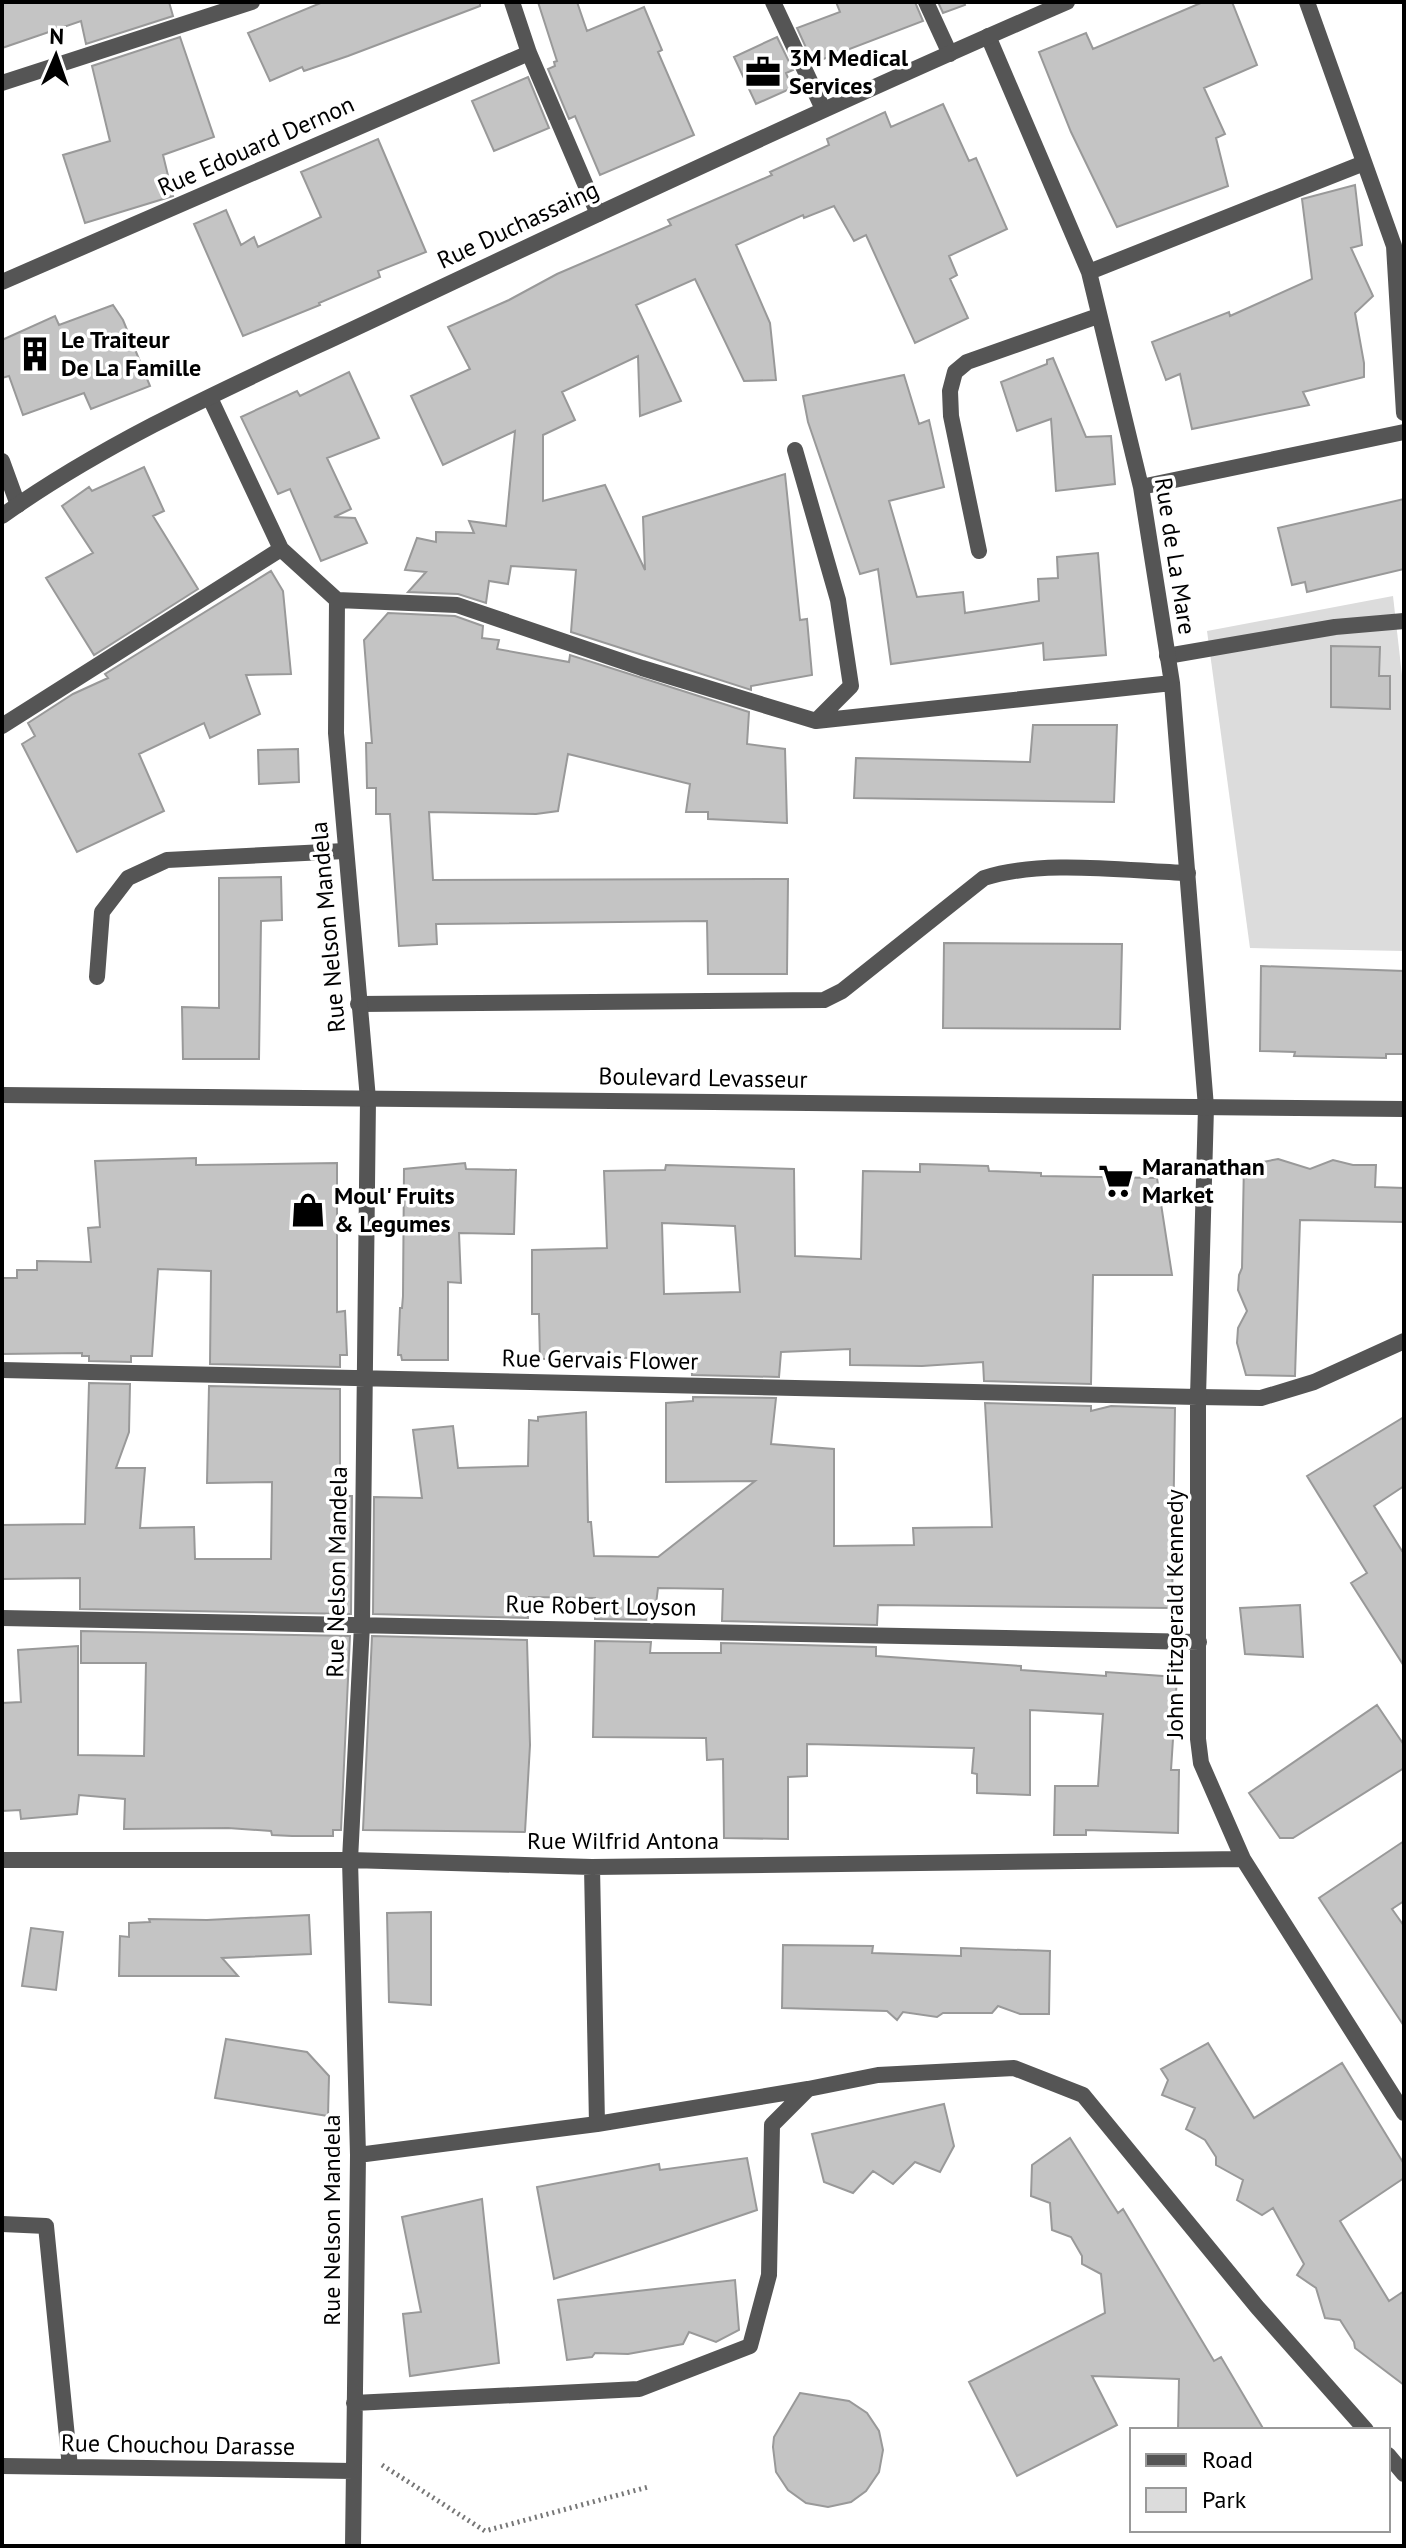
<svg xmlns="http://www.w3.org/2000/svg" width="1406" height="2548" viewBox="0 0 1406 2548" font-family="'PT Sans',sans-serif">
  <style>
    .green { fill: #dcdcdc }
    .building { fill: #c4c4c4; stroke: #999; stroke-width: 2; fill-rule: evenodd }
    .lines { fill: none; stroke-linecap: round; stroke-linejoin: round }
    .path { stroke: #777; stroke-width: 5; stroke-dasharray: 2 4; stroke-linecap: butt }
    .service { stroke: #555; stroke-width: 16 }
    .pedestrian { stroke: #555; stroke-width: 16 }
    .minor { stroke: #555; stroke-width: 16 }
    .tertiary { stroke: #555; stroke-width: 16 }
    .labels { text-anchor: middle; stroke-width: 7; stroke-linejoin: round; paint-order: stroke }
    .poi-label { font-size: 24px; font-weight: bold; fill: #000; stroke: #fff; text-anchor: start }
    .street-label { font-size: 24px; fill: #000; stroke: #fff }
  </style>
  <rect width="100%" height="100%" fill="#fff"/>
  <path class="green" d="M1393,596l11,97v258l-154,-3 -43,-317z"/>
  <path class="building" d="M2,2h167l4,14 -87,28 -5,-23 -79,27z
    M323,2h157v4l-132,50 -44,15 -2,-4 -32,14 -22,-48z
    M538,2h39l10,29 57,-24 18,43 -4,2 36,83 -94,40 -25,-59 -6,3 -21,-50 7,-3 -1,-4 3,-1z
    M836,2h79l8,19 -110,42 -16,-35 43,-16z
    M938,2h26l1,3 -22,8z
    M1203,2h29l25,63 -53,23 21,46 -9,4 12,48 -111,41 -46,-95 -32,-80 47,-19 7,16z
    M180,37l34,100 -51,18 10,41 -88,27 -22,-68 47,-14 -18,-75z
    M777,37l16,33 -7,3 6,15 -36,16 -22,-47z
    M528,77l21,51 -55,23 -22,-50z
    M943,104l26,57 7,-3 31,71 -58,27 8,19 -7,4 18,39 -53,25 -49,-108 -12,6 -20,-35 -30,12 -1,-3 -67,30 34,78 6,57 -32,1 -49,-102 -59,26 45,96 -41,15 -2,-60 -76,36 13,28 -32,15v66l62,-16 40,85 -2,-53 142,-43 15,146 7,-1 5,56 -61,11v4l-180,-58 5,-62 -65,-4 -3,18 -19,-3 -3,22 -28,-9 -50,-2 18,-20 -21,-2 12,-32 19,4v-10l38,1 -5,-12 37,5 9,-95 -72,34 -32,-69 59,-27 -22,-42 61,-27 48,-26 114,-49 -3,-5 104,-45 -2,-3 59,-27 -2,-6 58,-27 6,15z
    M378,139l48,113 -48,19 2,6 -61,26 1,2 -77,31 -49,-112 32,-14 15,35 13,-8 4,10 63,-30 -20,-45z
    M1355,185l7,60 -11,3 22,48 -18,17 9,50v14l-61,15 6,13 -117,24 -12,-55 -14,6 -14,-38 77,-30 1,4 82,-37 -10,-80z
    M113,305l10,15 27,66 -59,23 -7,-16 -61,22 -14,-39 -7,2v-38l53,-24 4,9z
    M1053,358l33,79 25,-1 4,48 -59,7 -5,-72 -34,12 -16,-49 46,-18v-4z
    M349,372l30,66 -52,20 24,51 -17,8 21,1 12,25 -46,18 -31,-72 -12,5 -37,-77 56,-26 3,5z
    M904,375l15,49 10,-4 15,67 -55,14 28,96 46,-5 2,21 74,-12 -1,-22 20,-1 -1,-21 41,-4 8,102 -62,5 -1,-17 -152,21 -13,-95 -18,5 -52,-152 -5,-26z
    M144,467l20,44 -11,5 45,73 -104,66 -48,-77 47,-25 -31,-47 27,-19 3,4z
    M1404,499v70l-97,23 -2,-10 -13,3 -14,-57z
    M271,571l12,20 8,83 -45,1 14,39 -50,24 -6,-15 -65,31 25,57 -87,41 -55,-108 13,-8 -7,-13 45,-29 35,-16 -3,-4z
    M388,613l67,3 28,10 -1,12 17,2 -2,9 72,13 1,-7 179,57 -2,32 38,5 2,74 -79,-4v-7h-22l4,-28 -122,-30 -10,57 -22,3 -107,-2 4,68 355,-1 -1,95h-79l-1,-53 -271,3 1,20 -38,2 -9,-132h-14v-26h-9l-1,-45h6l-8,-103z
    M1331,646l49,1 -1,29h11v33l-59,-2z
    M1033,725h84l-3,77 -260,-4 2,-40 174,4z
    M298,749l1,33 -40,2 -1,-34z
    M281,877l1,43 -21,1 -2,138h-76l-1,-52 37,1v-130z
    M944,943l178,1 -2,85 -177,-1z
    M1261,966l143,5v83h-18v4l-92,-2 1,-4 -35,-1z
    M196,1158v7l141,-2v149l8,-1 2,44h-7v12l-130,-3 1,-93 -53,-2 -6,87h-21v6l-42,-1v-5h-7v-3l-80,1v-76h15v-8h20v-9l54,1 -3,-34 12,-1 -5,-66z
    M1278,1159l32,10 23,-9 20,5h23l-1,22 29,1v34l-104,-2 -5,156 -49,-1 -9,-32 1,-15 9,-17 -9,-21 1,-15 3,-7 2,-106h19z
    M465,1163l1,6 50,1 -2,64 -55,-1 2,50 -13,-1v78h-46l-1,-5h-3l2,-47h2l1,-12 1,-127z
    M920,1164l68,2 1,5 52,2v3l116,2 15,97h-79l-2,109 -107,-3 -1,-19 -61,4 -72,-1v-16l-69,3 -2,25 -87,-2 -1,-18 -151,2 -1,-45h-7v-64l75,-2 -3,-77 61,-1 1,-5 128,4 1,87 66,3 2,-88 57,1zM662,1223l73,3 5,66 -76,2z
    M89,1383l41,1 -1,48 -13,36h29l-5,60 54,-1 1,32h76l1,-77 -65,1 2,-97 131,3v107h12l-1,118 -271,-5v-31l-78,1v-54l83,-1z
    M693,1397l83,1 -5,46 63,5v97l80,-1 -1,-17 79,-1 -7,-124 106,3v5l20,-5 64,2 -3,200 -294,-3 -1,20 -155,-4 1,-32 -65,-1 -4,32 -59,-1v-21l-66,-1 -1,21 -155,-4 1,-117 48,1 -9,-68 40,-4 5,42 70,-2 1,-46 9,1v-4l48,-5 2,110h3l3,34 64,1 97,-76 -89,1v-79l27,-2z
    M1404,1417v69l-30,20 28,45 2,-1v116l-53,-83 16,-10 -60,-97z
    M1300,1605l3,52 -58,-3 -5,-46z
    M81,1631l269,5 -9,194h-8v6h-41l-20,-1 -1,-4 -43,-3 -104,1 1,-30 -46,-4 -2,19 -56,5 -1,-9 -18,1v-108l19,-1 -3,-52 60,-4v109l66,1 2,-93h-65z
    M372,1636l155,4 3,105 -5,87 -162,-2z
    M595,1641l56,1 -1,11h71v-10l155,4v9l145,10v4l85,6v-4l71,5 -6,93h8l-1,63 -92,-3v5h-32l1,-49h43l5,-72 -73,-4v85l-53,-2v-19l-5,-1 2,-25 -167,-4v32l-19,1v62l-64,-1 -1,-79 -16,1 -1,-22 -113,-1z
    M1377,1705l27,40v23l-111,70h-13l-31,-45z
    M1404,1841v60l-12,8 12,17v100l-85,-128z
    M431,1912v93l-42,-3 -2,-89z
    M309,1915l2,39 -89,4 16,18h-119l1,-40 9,1v-14l21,-1 -1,-3 58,1z
    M31,1928l32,4 -7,58 -34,-4z
    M783,1945l90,1 -1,7 89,3v-8l89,3 -1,63h-29l-22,-8 -6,7h-49l-6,4 -34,-5 -6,8 -10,-9 -105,-3z
    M226,2039l81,13 22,24 -1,40 -113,-18z
    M1208,2043l46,75 88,-55 62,101v14l-64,43 49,80 15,-10v94l-49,-37 -1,-6 -14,-22 -15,-2 -9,-30 -19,-13 7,-11 -31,-56 -11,7 -25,-15 6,-20 -27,-15v-8l-11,-17 -19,-11 9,-21 -33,-13 6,-15 -7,-11z
    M944,2104l10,42 -14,26 -25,-10 -22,22 -20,-13 -20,22 -29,-11 -12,-48z
    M1070,2138l48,75 5,-4 91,152 7,-4 43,73h-86l1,-51 -87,-3 25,49 -100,51 -48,-94 136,-69 -4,-39 -19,-10v-8l-11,-19 -19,-7 -2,-27 -19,-7 1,-31z
    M747,2158l10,52 -203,69 -17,-92 122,-23 1,6z
    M482,2199l17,164 -89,13 -7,-62 18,-2 -19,-95z
    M735,2280l4,50 -23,12 -27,-10 -6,12 -55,10 -33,-1 -3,4 -25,3 -9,-60z
    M800,2393l49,8 18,12 12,18 4,19 -4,22 -13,19 -15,11 -23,5 -22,-4 -18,-13 -12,-18 -3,-25 1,-10z"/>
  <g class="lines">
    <path class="path" d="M382,2465l103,66 163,-44"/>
    <path class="service" d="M97,977l5,-65 26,-34 39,-18 178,-9
      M358,1004l466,-4 18,-9 142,-113c59,-19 141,-7 204,-5
      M1198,1397l63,1 53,-16 90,-41"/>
    <path class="pedestrian" d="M1167,656l168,-29 69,-6"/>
    <path class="minor" d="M512,2l17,51 69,161
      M773,2l50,107
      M926,2l24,52
      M1307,2l87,244 10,167
      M988,36l101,236 52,215 31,196 34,424 -8,290v342l3,24 42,96 161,254
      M2,83l250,-81
      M1089,272l275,-109
      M2,282l527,-229
      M210,398l71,151 56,51 120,5 185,63 174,53 35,-35 -13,-86 -43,-150
      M2,461l16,44
      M1141,487l263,-55
      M979,551l-28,-135 -1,-25 5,-19 12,-10 131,-46
      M337,600l-1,133 32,366 -6,526 -12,235 8,295 -5,391
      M816,721l356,-38
      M2,726l279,-177
      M2,1370l1196,27
      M2,1618l1197,24
      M2,1860h348l242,7 651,-8
      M592,1867l5,257
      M358,2155l239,-31 211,-35
      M2,2224l44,2 24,241
      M354,2403l285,-14 111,-43 19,-71 3,-150 36,-36 70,-14 136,-7 69,27 174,212 109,123
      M1388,2455l16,19
      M2,2466l351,5"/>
    <path class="tertiary" d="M2,516c122,-87 265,-145 400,-210 220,-104 441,-207 665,-304
      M2,1095l1402,14"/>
  </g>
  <defs>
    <g id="office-bare" transform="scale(2.76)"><path d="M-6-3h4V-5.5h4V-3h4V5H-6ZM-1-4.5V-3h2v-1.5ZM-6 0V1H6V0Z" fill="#000" stroke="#fff" stroke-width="2.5" paint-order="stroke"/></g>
    <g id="building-bare" transform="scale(2.76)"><path d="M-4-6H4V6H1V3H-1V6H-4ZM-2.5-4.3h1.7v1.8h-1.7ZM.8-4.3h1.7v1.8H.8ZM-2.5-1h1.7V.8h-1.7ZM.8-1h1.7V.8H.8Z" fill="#000" stroke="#fff" stroke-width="2.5" paint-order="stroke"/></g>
    <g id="supermarket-bare" transform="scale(2.76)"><path d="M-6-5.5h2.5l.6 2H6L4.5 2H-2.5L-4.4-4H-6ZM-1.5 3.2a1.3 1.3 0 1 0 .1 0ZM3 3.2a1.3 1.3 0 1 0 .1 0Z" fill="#000" stroke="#fff" stroke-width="2.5" paint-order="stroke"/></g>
    <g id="shop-bare" transform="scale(2.76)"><path d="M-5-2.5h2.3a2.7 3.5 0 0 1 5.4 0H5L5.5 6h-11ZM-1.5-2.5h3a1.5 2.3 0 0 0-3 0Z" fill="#000" stroke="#fff" stroke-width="2.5" paint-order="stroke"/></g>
  </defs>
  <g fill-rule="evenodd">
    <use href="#office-bare" x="763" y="72"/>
    <use href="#building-bare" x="35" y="354"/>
    <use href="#supermarket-bare" x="1116" y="1181"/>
    <use href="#shop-bare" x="308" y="1210"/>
  </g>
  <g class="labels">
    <g class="poi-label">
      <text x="789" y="66">3M Medical<tspan x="789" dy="28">Services</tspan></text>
      <text x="61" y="348">Le Traiteur<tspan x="61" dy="28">De La Famille</tspan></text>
      <text x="1142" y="1175">Maranathan<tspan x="1142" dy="28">Market</tspan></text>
      <text x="334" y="1204">Moul' Fruits<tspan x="334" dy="28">&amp; Legumes</tspan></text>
    </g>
    <g class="street-label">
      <text transform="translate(256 146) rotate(-24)" y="8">Rue Edouard Dernon</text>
      <text transform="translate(518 225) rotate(-25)" y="8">Rue Duchassaing</text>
      <text transform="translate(1175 556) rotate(81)" y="8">Rue de La Mare</text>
      <text transform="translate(328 927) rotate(-95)" y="8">Rue Nelson Mandela</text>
      <text transform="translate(703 1078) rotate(1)" y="8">Boulevard Levasseur</text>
      <text transform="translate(600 1360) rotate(1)" y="8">Rue Gervais Flower</text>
      <text transform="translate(337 1572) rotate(-89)" y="8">Rue Nelson Mandela</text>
      <text transform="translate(601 1606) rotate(1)" y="8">Rue Robert Loyson</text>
      <text transform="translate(1175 1614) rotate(-90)" y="8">John Fitzgerald Kennedy</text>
      <text x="623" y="1849">Rue Wilfrid Antona</text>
      <text transform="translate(332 2220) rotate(-90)" y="8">Rue Nelson Mandela</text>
      <text transform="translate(178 2445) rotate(1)" y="8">Rue Chouchou Darasse</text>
    </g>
  </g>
  <rect width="1406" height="2548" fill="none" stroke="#000000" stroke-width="8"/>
  <rect x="1130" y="2428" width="260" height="104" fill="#ffffff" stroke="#999999" stroke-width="2"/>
  <rect x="1146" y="2454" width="40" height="12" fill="#555555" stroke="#999999" stroke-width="2"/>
  <text x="1202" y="2468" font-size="24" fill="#000000">Road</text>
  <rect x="1146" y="2488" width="40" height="24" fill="#dcdcdc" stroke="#999999" stroke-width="2"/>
  <text x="1202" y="2508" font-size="24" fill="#000000">Park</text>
  <g transform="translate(56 56) rotate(2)" stroke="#ffffff" stroke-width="6" paint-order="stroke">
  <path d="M0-6L14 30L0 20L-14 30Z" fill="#000000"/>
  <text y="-12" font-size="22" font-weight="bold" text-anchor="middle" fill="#000000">N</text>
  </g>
</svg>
